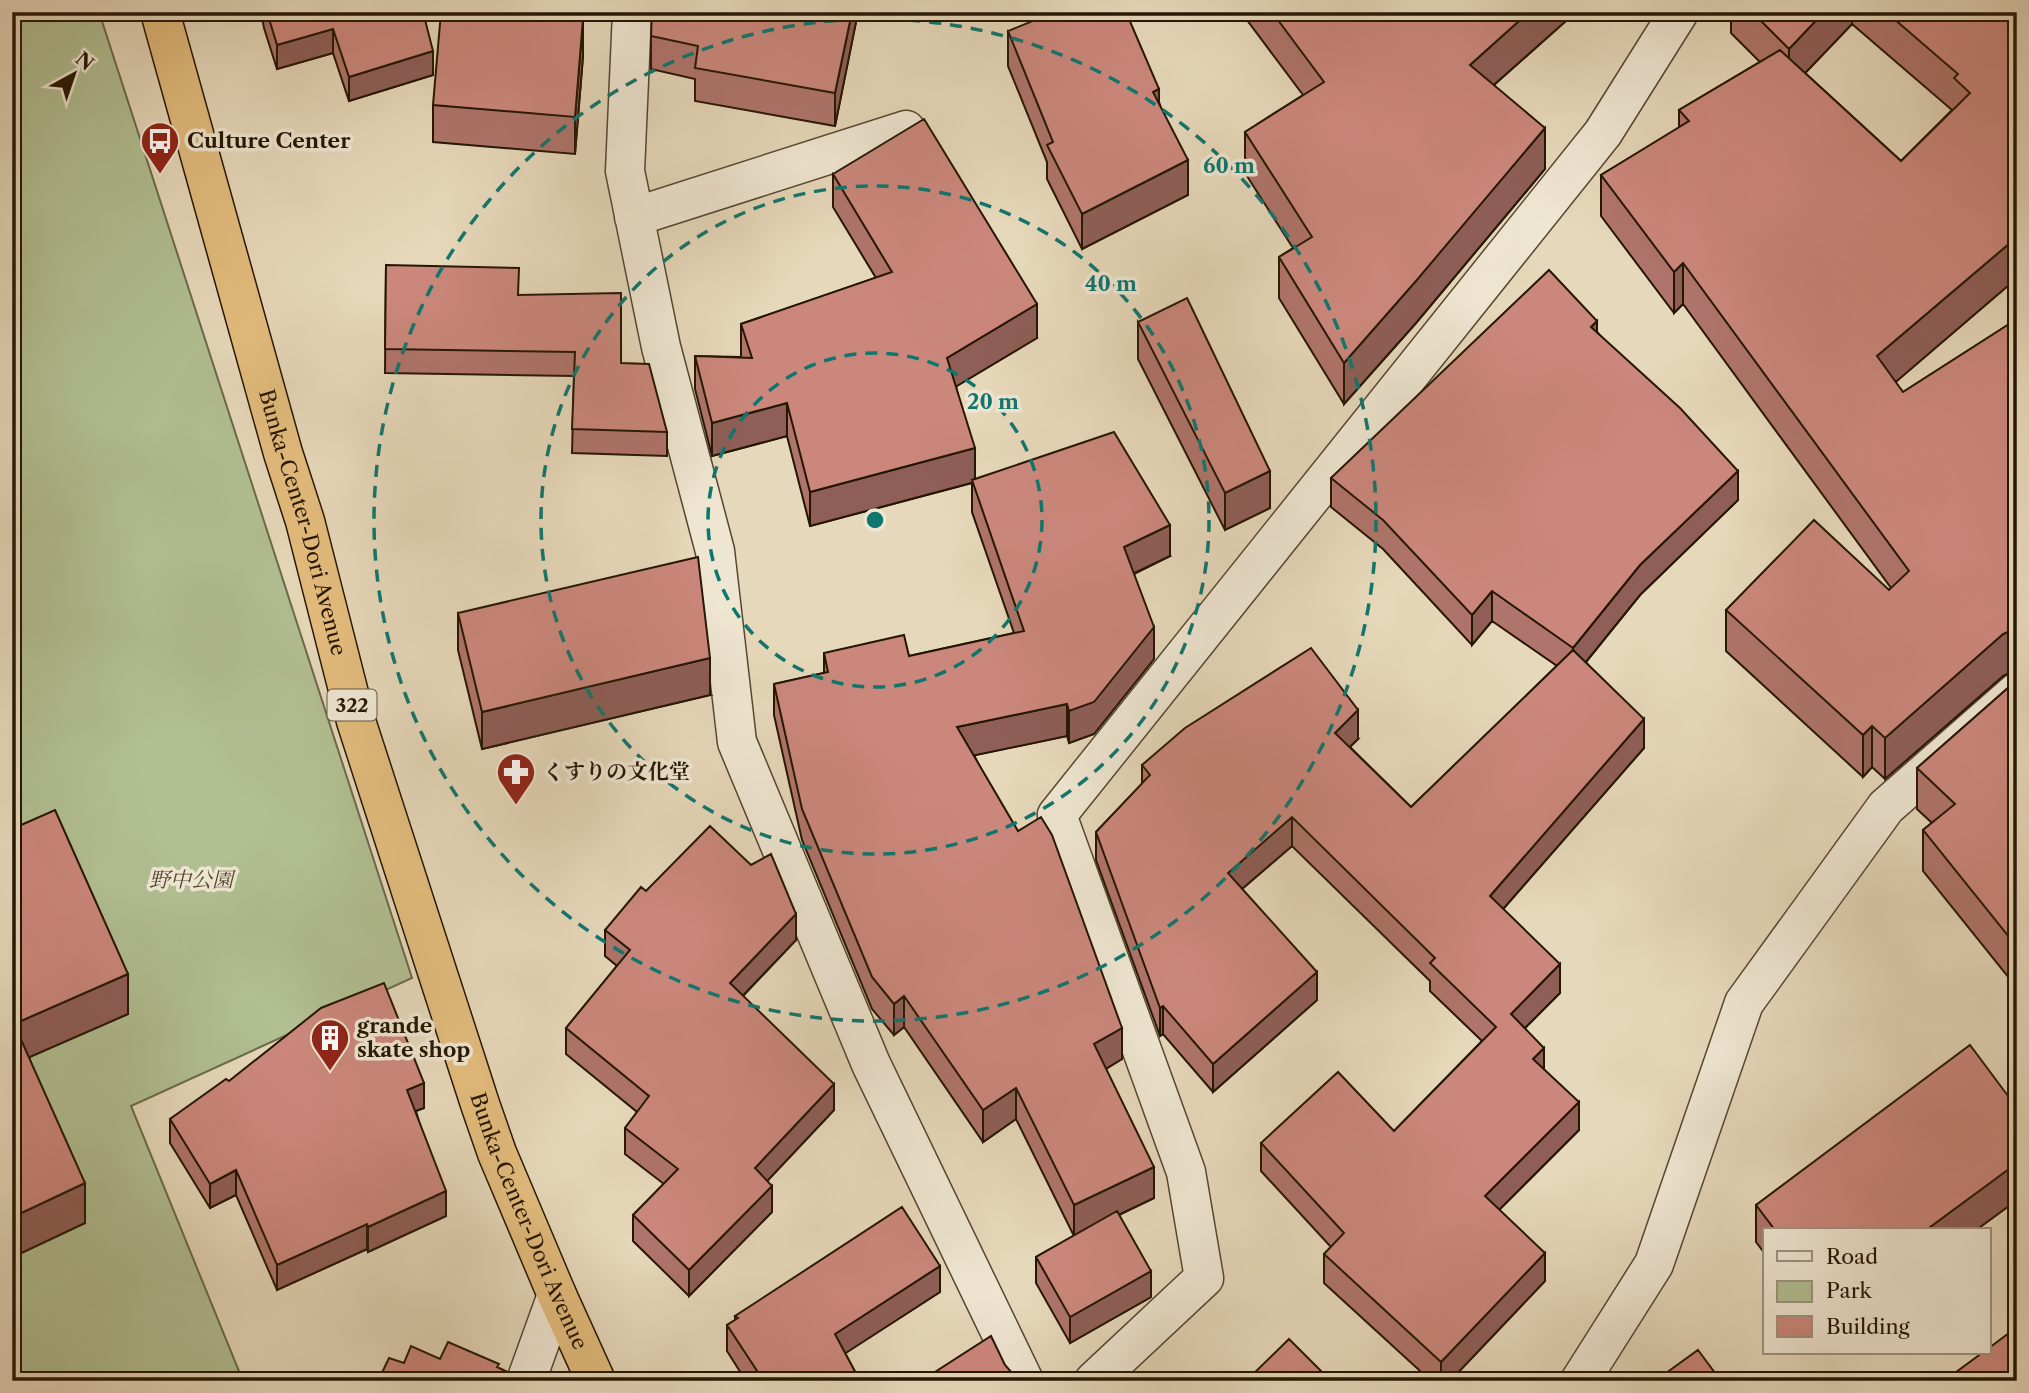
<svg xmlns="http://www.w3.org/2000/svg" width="2029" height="1393" viewBox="0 0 2029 1393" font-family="'Libre Caslon Text','Noto Serif JP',serif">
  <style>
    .green { fill: #b1bf92; stroke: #6b6a4b; stroke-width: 2 }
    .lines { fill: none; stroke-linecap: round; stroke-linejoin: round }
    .street-casing { stroke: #554632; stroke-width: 41 }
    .highway-casing { stroke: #251604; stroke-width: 41 }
    .street { stroke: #efe6d2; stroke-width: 38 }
    .highway { stroke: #e3bc7d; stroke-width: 38 }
    .wall { fill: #af746b; stroke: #251604; stroke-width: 2; fill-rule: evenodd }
    .shaded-wall { fill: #8e5e57; stroke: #251604; stroke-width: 2 }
    .building { fill: #cb877c; stroke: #251604; stroke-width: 2 }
    .ring { fill: none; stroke: #0f766e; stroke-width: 3.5; stroke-dasharray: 12 9 }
    .labels { text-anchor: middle; stroke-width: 7; stroke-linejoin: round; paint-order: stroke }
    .shield { fill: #efe6d2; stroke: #625442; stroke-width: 2 }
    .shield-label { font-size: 19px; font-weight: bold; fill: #251604 }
    .poi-label { font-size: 21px; font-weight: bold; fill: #251604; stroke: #efe6d2; text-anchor: start }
    .street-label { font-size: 21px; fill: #251604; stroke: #efe6d2 }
    .park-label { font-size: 21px; font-style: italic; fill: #4f492f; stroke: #efe6d2 }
    .centre { fill: #0f766e; stroke: #efe6d2; stroke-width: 3.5 }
    .ring-label { font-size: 21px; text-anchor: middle; font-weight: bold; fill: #0f766e; stroke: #efe6d2; stroke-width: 7; stroke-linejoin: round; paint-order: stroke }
  </style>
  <rect width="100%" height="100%" fill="#e6d8ba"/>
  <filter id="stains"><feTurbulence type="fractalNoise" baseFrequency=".00286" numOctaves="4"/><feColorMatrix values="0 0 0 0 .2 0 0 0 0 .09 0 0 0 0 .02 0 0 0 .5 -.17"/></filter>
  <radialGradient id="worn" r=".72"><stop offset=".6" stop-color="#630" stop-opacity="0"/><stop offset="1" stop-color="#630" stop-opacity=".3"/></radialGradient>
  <path class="green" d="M12,12h87l313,966 -281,128 112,275h-231z"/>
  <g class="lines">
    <g class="street-casing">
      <path id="street" d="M632,12l-7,159 36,176 54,204 22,191 134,322 153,317
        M634,217l272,-87
        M526,1381l31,-86
        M1094,1381l110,-103 -18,-106 -129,-357 546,-682 76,-121
        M1580,1381l74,-117 90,-261 142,-196 131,-115"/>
    </g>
    <g class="highway-casing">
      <g id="highway">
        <path id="s1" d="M160,12l123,441 22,68 51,200 124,383 17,49 60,142 39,86"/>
      </g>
    </g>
    <use href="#street" class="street"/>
    <use href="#highway" class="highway"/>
  </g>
  <path class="wall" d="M261,12h162l10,63 -84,26 -16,-48 -56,16 -13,-41z
    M858,12l-23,114 -140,-25v-22l-44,-10v-33z
    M1241,12h335l-82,73 51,84 -129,154 -72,81 -65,-106v-41l14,-9 -48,-75v-41l58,-37z
    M1731,12h286v266l-122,104 8,10 114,-73v352h-5l-9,5 -118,103 -13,-12 -9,10 -137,-126v-41l163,-20 2,-2 -208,-284 -9,9 -73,-97v-41l78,-47v-18l81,-48 -29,-29zM1852,24l100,86 -51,51 -96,-88z
    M1008,31l151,71 29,93 -106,54 -35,-70v-17l-39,-96z
    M583,56l-8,98 -142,-12v-37z
    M833,174l204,164 -81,48 19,93 195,77 -36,18 20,85 -60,75 -25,9 -2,-7 -93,19 148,304 -16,10 48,129 -35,17 32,82 -81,46 -34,-60v-26l38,-21 -58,-117 -33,23 -79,-115 -10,8 -22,-26 -70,-169 -28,-125v-31l50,-11v-20l85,3 105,-23 -42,-121v-29l-162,43 -23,-90 -75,20 -17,-67v-33l46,1v-33l135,-46 -43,-71z
    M386,265l132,30 103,68 46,69v24l-95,-3 2,-77 -189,-3z
    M1138,322l132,186 -45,22 -87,-171z
    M1597,332l141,168 -98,95 -54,67 58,86 -141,161 57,84 -35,35 19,41 35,61 -80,80 46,71 -95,100h-19l-107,-98v-29l7,-7 -70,-76v-28l133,-12 88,-90 -52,-50v-10l-138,-135 -50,43 75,111 -104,92 -50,-58 -3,2 -64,-176v-28l46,-48v-19l216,-26 -8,8 61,60 146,-141 -65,-45 -20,24 -89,-96 -52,-42v-29z
    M458,613l252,82 -228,54 -24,-99z
    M2017,680v308l-94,-117v-41l9,-7 -15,-14v-41z
    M12,829l116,185 -99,43 56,166 -72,34z
    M646,891l150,49 -53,56 91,114 -67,71 5,31 -83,84 -56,-55v-26l31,-31 -39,-30v-26l12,-16 -71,-58v-26l51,-62 -12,-10v-26z
    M229,1081l195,27 -8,3 30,105 -78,36 -1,-3 -90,41 -41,-95 -26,13 -40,-65v-24z
    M2017,1108v92l-41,30h-211v24l-9,-12v-37z
    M940,1292l-95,61 15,28h-114l-19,-30v-26l8,-5v-4z"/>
  <path class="shaded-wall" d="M852,12h6l-23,114v-33z
    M1529,12h47l-106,94v-41z
    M1824,12h28v12l-63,66v-41z
    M583,19v37l-8,98v-37z
    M333,29v24l-56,16v-24z
    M433,51v24l-84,26v-24z
    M1159,89v35l-6,-32z
    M1545,128v41l-129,154 -72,81v-41z
    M1188,160v35l-106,54v-35z
    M2017,237v41l-140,120v-42z
    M1683,263v41l-9,9v-41z
    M1037,304v34l-90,54v-34z
    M1597,321v30l-6,-24z
    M787,403v33l-75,20v-33z
    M975,448v34l-165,44v-34z
    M1270,471v37l-45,22v-37z
    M1738,471v29l-98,95 -67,83v-30l67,-83z
    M1170,525v31l-46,22v-31z
    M1492,591v30l-20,24v-30z
    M1154,627v32l-60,75 -25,9v-32z
    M2012,630v41l-9,5 -118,103v-41l118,-104z
    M710,658v37l-228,54v-37z
    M1067,704v32l-110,23v-32z
    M1358,710v29l-23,22v-28z
    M1644,719v29l-154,176v-28z
    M1872,726v41l-9,10v-42z
    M1292,817v29l-64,55v-28z
    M796,914v26l-66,69v-26z
    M1560,964v29l-49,49v-28z
    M1317,972v28l-104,92v-28z
    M128,974v40l-114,50v-40z
    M904,996v31l-10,8v-31z
    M1163,1006v28l-3,2v-28z
    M1122,1028v31l-28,17v-32z
    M1544,1048v28l-11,-17z
    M424,1083v25l-17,6v-24z
    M834,1084v26l-79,84v-26z
    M1016,1088v31l-33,23v-32z
    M1579,1102v28l-94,94v-28z
    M2017,1163v37l-41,30h-50z
    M1154,1167v31l-80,38v-31z
    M236,1170v25l-26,13v-24z
    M85,1183v40l-72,34v-40z
    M772,1186v26l-83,84v-26z
    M446,1191v25l-78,36v-25z
    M367,1224v25l-90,41v-25z
    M1545,1253v28l-95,100h-9v-19z
    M940,1266v26l-105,68v-26z
    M1151,1271v26l-81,46v-26z"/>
  <path class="building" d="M267,12h156l10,39 -84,26 -16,-48 -56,16z
    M441,12h70l72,7 -8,98 -142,-12z
    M652,12h200l-17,81 -140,-25 3,-22 -47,-10z
    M1055,12h71l33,77 -6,3 35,68 -106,54 -35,-69 6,-3 -45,-111z
    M1272,12h257l-59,53 75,63 -129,153 -72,82 -65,-106 33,-20 -67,-105 79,-50z
    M1752,12h72l-35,37z
    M1886,12h131v225l-140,119 26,36 114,-73v311h-5l-9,4 -118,104 -13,-12 -9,9 -137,-125 88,-90 75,70 20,-19 -226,-308 -9,9 -73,-97 88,-54 -10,-11 101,-60 121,111 69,-68 -16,-15 4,-4z
    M924,119l113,185 -90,54 28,90 -165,44 -23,-89 -75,20 -17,-67 57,2 -11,-34 151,-52 -59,-98z
    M386,265l133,3 -1,27 103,-2v70l28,1 18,68 -95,-3 3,-77 -190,-3z
    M1549,270l48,51 -6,6 89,81 58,63 -98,94 -67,83 -81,-57 -20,24 -89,-95 -52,-42z
    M1187,298l83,173 -45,22 -87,-171z
    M1114,432l56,93 -46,22 30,80 -60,75 -25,9 -2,-7 -110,23 61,104 23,-14 11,18 70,193 -28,16 60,123 -80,38 -58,-117 -33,22 -79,-114 -10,8 -22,-27 -70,-168 -28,-125 54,-12 -4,-19 80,-18 5,21 115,-25 -52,-151z
    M698,557l12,101 -228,54 -24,-99z
    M1311,648l47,62 -23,23 76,74 162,-157 71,69 -154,177 70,68 -49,50 33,34 -11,11 46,43 -94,94 60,57 -104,109 -117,-108 20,-21 -83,-90 77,-71 56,59 102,-104 -66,-64 5,-5 -143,-141 -64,56 89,99 -104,92 -50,-58 -3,2 -64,-176 54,-57 -8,-10 43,-37z
    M2017,680v267l-94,-117 32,-26 -38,-36z
    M55,810l73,164 -114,50 71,159 -72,34 -1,-388z
    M710,826l41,39 20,-11 25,60 -66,69 104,101 -79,84 17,18 -83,84 -56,-55 45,-46 -53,-41 24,-32 -83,-68 64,-78 -25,-20 36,-43 5,4z
    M384,983l40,100 -17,7 39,101 -78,36 -1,-3 -90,41 -41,-95 -26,14 -40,-65 56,-40 3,2 92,-73z
    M1970,1045l47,63v55l-91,67h-151l-19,-25z
    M902,1207l38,59 -105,68 25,47h-106l7,-4 -34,-52 11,-7 -3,-2z
    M1117,1211l34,60 -81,46 -34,-60z
    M2017,1327v54h-73l38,-28h7v-5z
    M991,1336l14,29 7,8 13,4 2,4h-106z
    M1289,1339l42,42h-85z
    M448,1342l51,22 -2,3 21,10 9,1 7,3h-156l11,-23 15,5 7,-17 29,13z
    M1698,1350l23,31h-66z"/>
  <g class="ring">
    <circle cx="875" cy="520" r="167"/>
    <circle cx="875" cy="520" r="334"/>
    <circle cx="875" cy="520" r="501"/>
  </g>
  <defs>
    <g id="bus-pin" transform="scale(2.0125)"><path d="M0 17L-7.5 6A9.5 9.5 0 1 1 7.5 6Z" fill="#8f2418" stroke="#efe6d2"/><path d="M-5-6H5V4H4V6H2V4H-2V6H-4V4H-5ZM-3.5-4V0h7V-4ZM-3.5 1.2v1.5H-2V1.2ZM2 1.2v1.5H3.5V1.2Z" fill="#fff"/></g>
    <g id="pharmacy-pin" transform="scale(2.0125)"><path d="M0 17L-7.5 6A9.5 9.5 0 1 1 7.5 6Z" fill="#8f2418" stroke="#efe6d2"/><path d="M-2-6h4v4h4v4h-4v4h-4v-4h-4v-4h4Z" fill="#fff"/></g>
    <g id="building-pin" transform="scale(2.0125)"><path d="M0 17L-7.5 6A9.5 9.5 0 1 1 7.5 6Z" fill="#8f2418" stroke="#efe6d2"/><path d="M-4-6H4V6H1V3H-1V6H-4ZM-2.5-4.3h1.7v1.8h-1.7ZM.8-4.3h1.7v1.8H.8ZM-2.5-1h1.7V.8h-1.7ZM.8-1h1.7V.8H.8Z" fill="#fff"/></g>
  </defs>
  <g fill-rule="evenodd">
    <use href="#bus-pin" x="160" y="141"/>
    <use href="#pharmacy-pin" x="516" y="772"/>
    <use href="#building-pin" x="330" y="1038"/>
  </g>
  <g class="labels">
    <rect class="shield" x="327.5" y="689.5" width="49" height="31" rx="5"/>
    <g class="shield-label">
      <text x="352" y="712">322</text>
    </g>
    <g class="poi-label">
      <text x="187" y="148">Culture Center</text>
      <text x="543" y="779">くすりの文化堂</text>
      <text x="357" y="1033">grande<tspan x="357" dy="24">skate shop</tspan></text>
    </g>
    <g class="street-label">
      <text dy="7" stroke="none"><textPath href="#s1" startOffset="530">Bunka-Center-Dori Avenue</textPath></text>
      <text dy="7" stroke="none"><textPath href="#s1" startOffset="1265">Bunka-Center-Dori Avenue</textPath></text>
    </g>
    <g class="park-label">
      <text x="191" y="887">野中公園</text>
    </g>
  </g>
  <circle cx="875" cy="520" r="10" class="centre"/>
  <g class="ring-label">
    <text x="1229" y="173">60 m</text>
    <text x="1111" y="291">40 m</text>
    <text x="993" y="409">20 m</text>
  </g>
  <rect width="2029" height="1393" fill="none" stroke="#e6d8ba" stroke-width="42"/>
  <rect x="14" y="14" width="2001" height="1365" fill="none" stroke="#251604" stroke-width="3.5"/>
  <rect x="21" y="21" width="1987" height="1351" fill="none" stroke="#251604" stroke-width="2"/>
  <rect x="1763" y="1228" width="228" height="126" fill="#efe6d2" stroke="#9e9380" stroke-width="2"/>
  <rect x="1777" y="1251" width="35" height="10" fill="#efe6d2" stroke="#9e9380" stroke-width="2"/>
  <text x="1826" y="1264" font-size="21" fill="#251604">Road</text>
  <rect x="1777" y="1281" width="35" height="21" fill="#b1bf92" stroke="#9e9380" stroke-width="2"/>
  <text x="1826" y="1298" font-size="21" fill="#251604">Park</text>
  <rect x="1777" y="1316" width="35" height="21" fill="#cb877c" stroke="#9e9380" stroke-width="2"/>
  <text x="1826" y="1334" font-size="21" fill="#251604">Building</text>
  <g transform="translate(74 74) rotate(40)" stroke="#efe6d2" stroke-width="5" paint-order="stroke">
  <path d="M0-5L12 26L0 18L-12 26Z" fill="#251604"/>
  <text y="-10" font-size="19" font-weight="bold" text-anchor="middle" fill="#251604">N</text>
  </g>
  <rect width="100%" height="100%" filter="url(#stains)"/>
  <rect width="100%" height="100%" fill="url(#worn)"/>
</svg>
